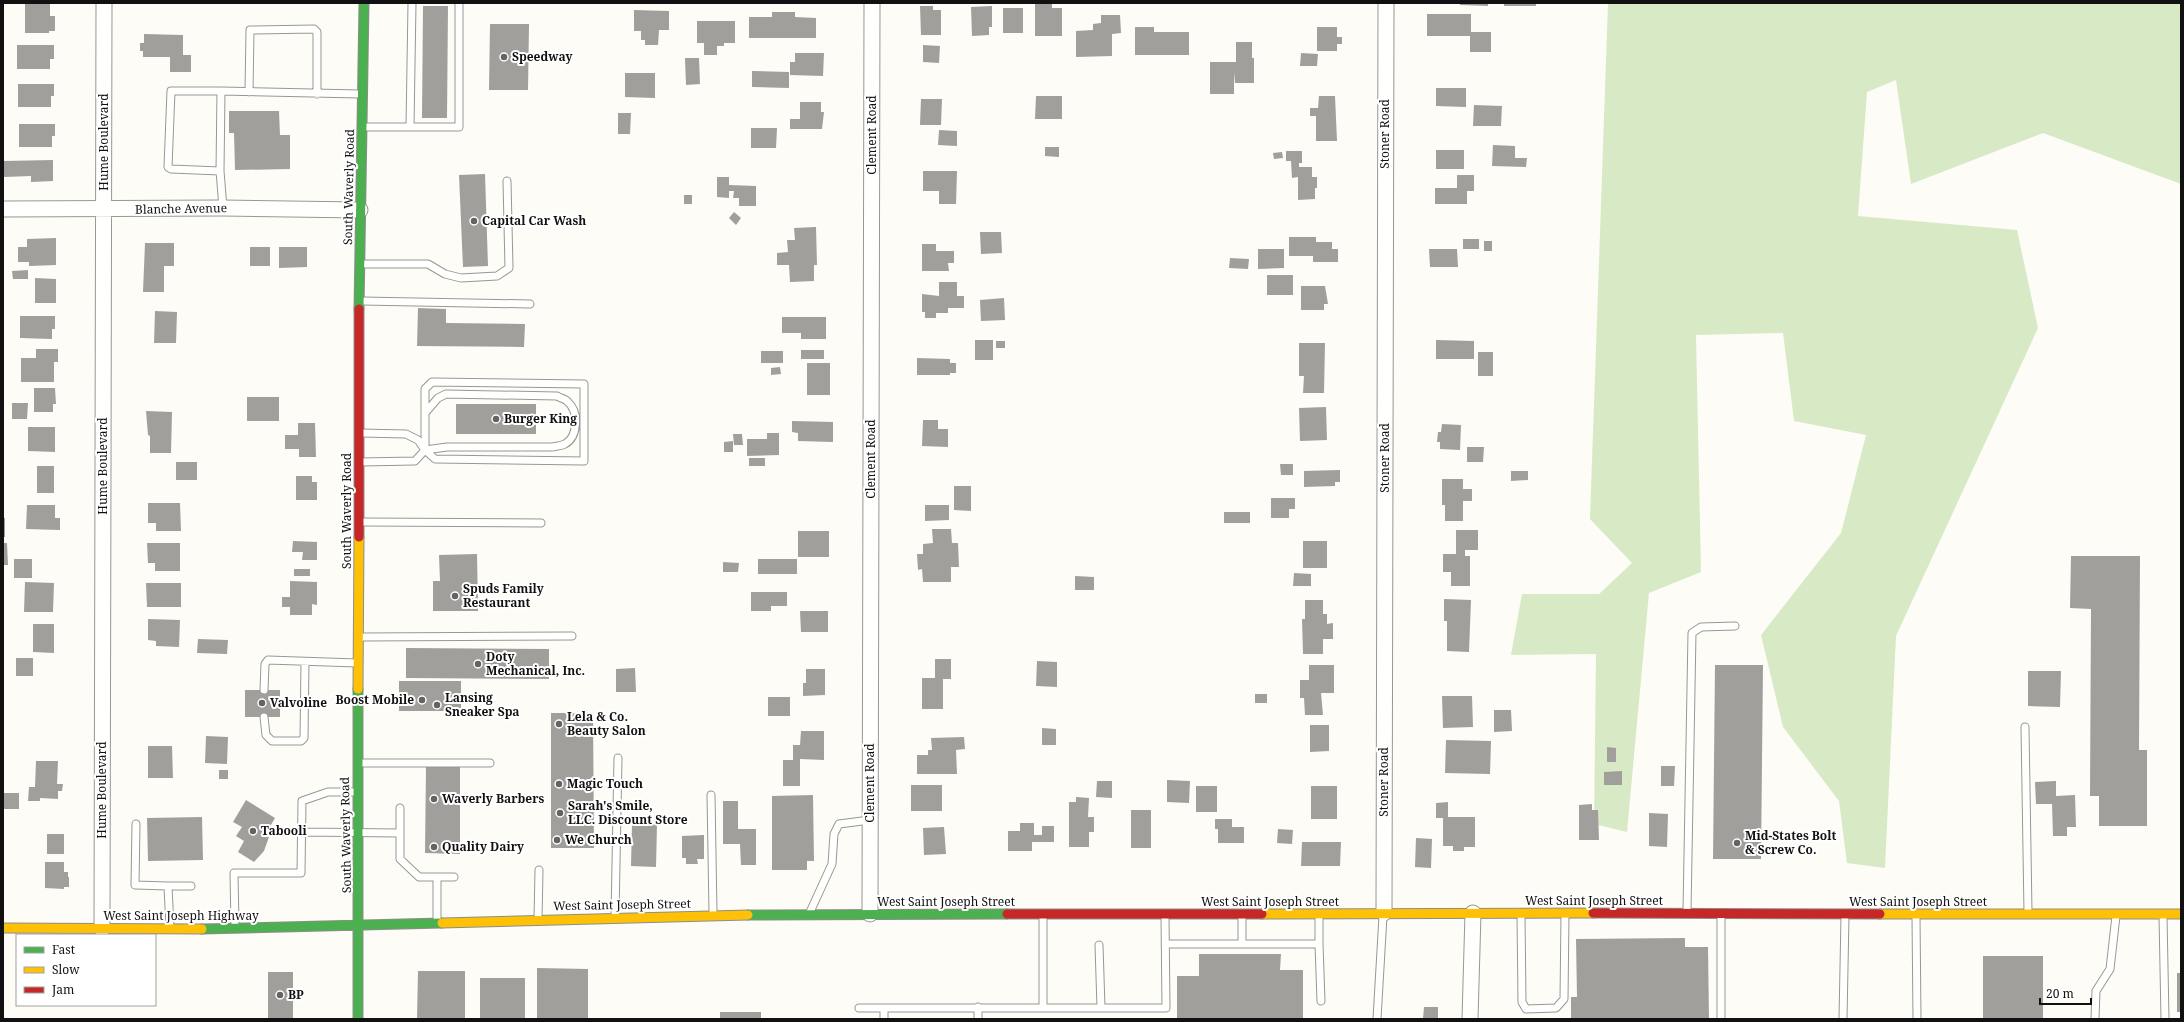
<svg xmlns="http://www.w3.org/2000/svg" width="2184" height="1022" viewBox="0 0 2184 1022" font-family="'Noto Serif',serif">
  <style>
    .forest { fill: #d8eac5 }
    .building { fill: #a19f9c }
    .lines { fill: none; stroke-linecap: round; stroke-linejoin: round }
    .lane-casing { stroke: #979795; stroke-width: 9 }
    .street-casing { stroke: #979795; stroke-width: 17 }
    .fast-casing { stroke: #8e8d8b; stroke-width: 11 }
    .slow-casing { stroke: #8e8d8b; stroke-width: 11 }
    .jam-casing { stroke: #8e8d8b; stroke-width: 11 }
    .lane { stroke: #fffffe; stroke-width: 7 }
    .street { stroke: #fffffe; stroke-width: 15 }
    .fast { stroke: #4caf50; stroke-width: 9 }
    .slow { stroke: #ffc107; stroke-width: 9 }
    .jam { stroke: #c62828; stroke-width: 9 }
    .poi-dot { fill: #646362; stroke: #fff; stroke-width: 1.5 }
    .labels { text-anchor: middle; stroke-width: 4; stroke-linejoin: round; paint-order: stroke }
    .poi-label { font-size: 12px; font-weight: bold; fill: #111; stroke: #fff; text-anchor: start }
    .street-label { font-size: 12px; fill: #111; stroke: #fff }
  </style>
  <rect width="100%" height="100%" fill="#fdfcf7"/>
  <path class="forest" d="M1608,3h573v181l-138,-51 -132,51 -15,-104 -29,12 -9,124 159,14 21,98 -142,308 -11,232 -38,-5 -8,-62 -56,-74 -22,-92 80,-102 25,-98 -72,-14 -11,-88 -87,2 5,237 -52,21 -22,239 -33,-8 2,-170 -85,1 11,-61h77l33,-31 -42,-44z"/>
  <path class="building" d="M25,3h25v13h5v15h-6v2h-24z
    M1035,3h17v5h10v28h-27z
    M1460,3h28v3l-28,-1z
    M1504,3h32v3h-32z
    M423,6h25l-1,112h-25z
    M920,6h13v4h8v25h-20z
    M992,6v21h-3v8l-17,1 -1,-29z
    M1003,8h20v25h-20z
    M634,10l35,1v19h-10l-1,15h-13v-5h-4v-9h-7z
    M772,12h23v5l21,1v20h-67v-21h23z
    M1427,14h44v18h20v20h-21v-16h-43z
    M1101,15h19l1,18 -9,1v22l-36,1v-26l17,-1v-6l8,-1z
    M697,21h38v22h-11v3h-7v9h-13v-12h-7z
    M490,24h39l-1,66h-39z
    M1135,27h19v5h35v23h-54z
    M1317,27h20v10h5v7h-5v7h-20z
    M144,34l39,1v20h8v17h-21v-15h-27v-6h-3v-8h4z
    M1236,42h16v16h2v25h-19l-1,-11v22h-24v-32h26z
    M17,45h37v14h-4v10h-33z
    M923,45l17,1 -1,17 -16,-1z
    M795,53h29l-1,23 -33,-1v-13h5z
    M1301,53l17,1 -1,12h-17z
    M685,58h14l1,26 -14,1z
    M752,71l37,1v16l-37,-1z
    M625,73h30v25l-30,-1z
    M18,84h36v12h-3v11h-33z
    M1436,88h30v19l-30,-1z
    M1036,96h26v23h-27z
    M1319,96h16l2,45h-21v-25h-6v-8h8z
    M921,99h21l-1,26h-21z
    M800,102h21v10h3l-2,17h-32v-10h10z
    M1474,105l28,1 -1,20h-28z
    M229,111h50l1,24h10v34l-55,1 -1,-37h-5z
    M618,113h13l-1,21h-12z
    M19,124h36v12h-3v11h-33z
    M751,128h26l-1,20h-25z
    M939,130l18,1v15l-19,-1z
    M1493,145l22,1v12h12l-1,9 -34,-1z
    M1045,147h14v10l-14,-1z
    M1436,150h28v19h-28z
    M1286,151h16v12h-3v4h13v10h5v11h-2v11l-17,1v-23l-6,1 -1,-17h-5z
    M1282,152l1,6 -9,1 -1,-6z
    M53,160v21l-22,1v-6l-27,1v-16z
    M923,171h34l-1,33h-17v-13h-16z
    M485,174l3,92 -25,1 -4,-92z
    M1457,175h17v16h-7v13h-32v-16h22z
    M717,177h12v8l27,1v20h-17v-8h-6l1,-7h-5v7l-12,-1z
    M684,195h8v9h-8z
    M734,212l7,6 -5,7 -7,-7z
    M816,227l1,38h-3v16l-24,1 -1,-17h-12v-12l11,-1 -1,-12h8l-1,-12z
    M980,232h21l1,21 -21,1z
    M1289,237h27v5h16v7h6v13h-25v-6h-24z
    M56,238v27l-27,1v-4h-11v-15h9v-8z
    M1463,239h16v10h-16z
    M1484,241h8v10h-8z
    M145,243h29v23h-10v26h-21z
    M922,244h14v7h18v12h-6l1,8h-27z
    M250,247h20v19h-20z
    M279,247h28v20l-28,1z
    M1258,249h26v19l-26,1z
    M1429,249h28l1,18h-28z
    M1230,258l19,1 -1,10 -19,-1z
    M28,270v9h-15l-1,-8z
    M1267,275h26v20h-26z
    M35,278l21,1v24h-21z
    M939,282h18v14h7v12h-16v5h-12v5h-11v-6h-3v-18l17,2z
    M1301,286h24l3,18h-4v6h-23z
    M1004,298l1,22 -24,1 -1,-21z
    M418,308l28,1v14l79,1 -1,23 -107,-1z
    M155,311l22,1 -1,31h-22z
    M20,316h35v13h-3v10l-32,-1z
    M782,317h44v22h-25v-6h-19z
    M975,340h18v20h-18z
    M1436,340l38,1v18h-38z
    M996,341h9v7h-9z
    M1299,343h26l-1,50h-21l1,-17h-5z
    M36,349h22v13h-4v20h-33v-24h15z
    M801,350h23v9h-23z
    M761,351h22v12h-22z
    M1478,352h15v24h-15z
    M917,358l33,1v4h6v10h-6v2h-33z
    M807,363h23v32h-23z
    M780,367l1,7 -10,1v-7z
    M34,388h21l1,16h-3v8h-19z
    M247,397h32v24h-32z
    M12,403h16l-1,16h-15z
    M456,404h80v30h-80z
    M1326,407l1,33 -27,1 -1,-33z
    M146,411l26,1 -1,41h-21v-17l-2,-1z
    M923,420h15v9h10v18l-26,-1z
    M792,421l41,1v20l-35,-1v-8l-6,-1z
    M298,423h17l1,34h-17v-8h-14v-14h13z
    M1442,424l19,1 -1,25 -20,-1v-7h-3l1,-10h3z
    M28,427h27v25l-27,-1z
    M767,433h12v22l-32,1v-17h20z
    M733,434h9l1,11h-9z
    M733,441v11h-9v-10z
    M1467,447h17l-1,15h-16z
    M749,458h16v8h-16z
    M176,462h21v18h-21z
    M1280,464h13v11h-12z
    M37,466h17v27h-17z
    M1340,470v12h-5v4l-31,1v-16z
    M1511,471h17v9l-17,1z
    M296,476h16v6h5v18h-21z
    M1442,479h21v10h9v12h-9v20h-18v-16h-3z
    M954,486h17v25l-17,-1z
    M1271,498h24v11h-6v9h-18z
    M148,503h32l1,28h-25v-8h-8z
    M27,505h28v13h5v12l-34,-1z
    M925,505h24v15l-24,1z
    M1224,512h26v11h-26z
    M3,518h2v19h-2z
    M932,529h19l1,14h6l1,24h-8v15h-28l-1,-13 -4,1 -1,-16h6v-10l10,-1z
    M1456,530h22v20h-13v6h5v30h-19v-14h-8v-18h13z
    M798,531h31v26h-31z
    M293,541l24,1v18h-15l1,-8h-11z
    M1303,541h24v27h-24z
    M3,543h4l1,22h-5z
    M147,543h33v28h-25v-8h-7z
    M477,554l1,57h-45v-30h7l-1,-26z
    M2071,556h69l-1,194h8v76h-48v-30h-9l1,-187 -21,-1z
    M14,559h18v19h-18z
    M758,559h39v15h-39z
    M723,562l16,1 -1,9h-15z
    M294,569h16v7h-16z
    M1294,573l17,1v12h-18z
    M1075,576l19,1v13h-19z
    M290,581l27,1v23l-5,-1v11h-22v-8h-8v-10h8z
    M25,582l29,1 -1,29h-29z
    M146,583h35v24h-34z
    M751,592h36v14h-16v5h-20z
    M1444,599l27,1 -2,52 -22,-1v-30h-3z
    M1305,600h18v14h4v10l6,-1v16h-10v15h-20l-1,-35h3z
    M800,611h28v21h-27z
    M148,619l32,1 -1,27 -23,-1v-5l-8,-1z
    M33,624h21v29l-21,-1z
    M198,639l30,1 -1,14 -30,-1z
    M406,648l143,1v30l-143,-1z
    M16,658h17v18h-17z
    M935,659h16v20h-8v30h-21v-31h13z
    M1037,661l20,1v25l-21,-1z
    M1309,665h25v28h-13l2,22h-18l-1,-17h-4v-18h9z
    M1715,665h48l-2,194h-48z
    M635,668l1,24h-20v-23z
    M806,669h19v26l-22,1v-13h3z
    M2028,671h33l-1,36 -32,-1z
    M399,681h62v30h-62z
    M245,690h35v27h-35z
    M1255,694h12v9h-12z
    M1442,696h30l1,31 -30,1z
    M768,697h22v19h-22z
    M1494,710h17l1,21 -18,1z
    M551,713h42l1,135h-43z
    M1310,725h19v26l-19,1z
    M1042,728l14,1v16h-14z
    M801,731h23v29l-24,-1v27h-17v-26h10v-15h7z
    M206,736l22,1 -1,27 -22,-1z
    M964,737l1,12 -9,1 1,24h-40v-19h11v-5h4l-1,-12z
    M1446,740l45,1 -1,33 -45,-1z
    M148,746h24l1,32h-25z
    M1607,747l9,1v14h-9z
    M36,761h22l-1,23h6l-1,7h-4v8l-18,-1v3h-12l1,-14h6z
    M426,766l34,1v87l-35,-1z
    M1661,766h14l-1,20h-13z
    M219,770h9v9h-9z
    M1622,771v14h-18v-13z
    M1167,780l23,1 -1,22 -22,-1z
    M1097,781h15v17l-16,-1z
    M2056,781v15l19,-1 1,32h-9v9h-14l-1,-32h-16l-1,-22z
    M911,785h31v26h-31z
    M1196,786h21v26h-21z
    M1311,786h26v33h-26z
    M3,793h16v16h-16z
    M813,795l1,66h-7v9h-35v-74z
    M1076,797l13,1 -1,19h6v15h-5v15h-20v-45h7z
    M246,800l29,18 -10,17 4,2 -5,14 -10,11 -16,-10 6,-11 -8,-5 6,-9 -9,-5z
    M723,801h15v28h18v36h-15l-1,-21h-17z
    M1448,802v15h27v30h-11v4h-11v-5h-10v-28h-7v-15z
    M1592,804v6h6l1,30h-20v-35z
    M1131,810h20v38h-20z
    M1649,813l19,1 -1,33 -18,-1z
    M202,817l1,43 -55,1 -1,-43z
    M1215,819h17v8h12v16h-26v-14h-3z
    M632,823l25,1 -1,43 -25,-1z
    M1020,823h14v12h8v-9h12v16h-22v9h-24v-20h12z
    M944,827l2,27 -22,1 -1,-27z
    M1278,829l15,1 -1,14 -15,-1z
    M47,834h17v20h-17z
    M704,835v24h-7l1,5h-12v-6h-4v-22z
    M1416,838l16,1 -1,29 -16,-1z
    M1302,842h39l-1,24h-39z
    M45,862h19v10h4v5h1v10h-5v2l-19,-1z
    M1685,938v9h23l1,72h-138v-22h6l-1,-58z
    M1199,954h82l-1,16h23v49h-126v-43h22z
    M1983,956h60v63h-60z
    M537,968l51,1v50h-51z
    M418,971h47v48h-48z
    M268,972h25v47h-25z
    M2177,973h4v39h-4z
    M480,978h45v41h-45z
    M1424,1007h14v12h-15z
    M720,1012h41v7h-41z"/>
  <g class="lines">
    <g class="lane-casing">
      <path id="lane" d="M249,92l1,-62 64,-1 3,3v62
        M364,127h95v-124
        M410,127l2,-124
        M220,171l-49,-2 -3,-2 3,-76h50
        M223,208l-3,-37 1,-80 139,3
        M362,264h66l17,10 16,4 36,-2 12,-8 -2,-87
        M362,301l168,3
        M432,382l152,2v77l-149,-2 -10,-9v-61z
        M425,413l13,-15 8,-4 111,2c3,2 9,3 11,6 11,10 10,35 -3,42 -4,2 -9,2 -13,3h-105l-22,3
        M361,433l45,1 12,6 7,10 -10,11 -54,1
        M361,522l180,1
        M360,637l212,-1
        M264,690l1,-26 3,-4 89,3
        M264,717l2,18 6,6h29l3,-3 1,-76
        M2025,727l3,185
        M360,763h130
        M711,795l2,118
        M400,808v51l19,18h35
        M136,824l-1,61 33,1 2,42
        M302,832l98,1
        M437,877v44
        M168,886h23
        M1687,911l5,-278 9,-6 34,-1
        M810,912l22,-48 2,-30 5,-10 31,-4
        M1319,914v30
        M1521,915l1,87 4,7 30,-1 8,-9 1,-84
        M1721,915v104
        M1043,916v92h123l-1,-92
        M1242,916v28
        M1916,916l1,103
        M2163,916l2,103
        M615,917l3,-159
        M538,919l1,-49
        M235,926l-1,-53h67l1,-72 26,-9h30
        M1165,944h154l2,57
        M1099,945l2,63
        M978,1007v12
        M859,1008h25
        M884,1019v-11h159
        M1377,1019l6,-103
        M1843,1019l2,-103
        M2095,1019l1,-28 14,-22 6,-53"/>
    </g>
    <g class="street-casing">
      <path id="street" d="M3,209l220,-1 137,2
        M1384,913l2,-910
        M870,914l2,-911
        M102,929l2,-926
        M1470,1019l3,-106"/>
    </g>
    <g class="fast-casing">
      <path id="fast" d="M359,309l5,-306
        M748,915l259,-1
        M202,929l240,-6
        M358,1019v-330"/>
    </g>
    <g class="slow-casing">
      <path id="slow" d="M358,689l1,-152
        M1262,914l331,-1
        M1880,914h301
        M442,923l306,-8
        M3,928l199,1"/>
    </g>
    <g class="jam-casing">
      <path id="jam" d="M359,537v-228
        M1593,913l287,1
        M1007,914h255"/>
    </g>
    <use href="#lane" class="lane"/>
    <use href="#street" class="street"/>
    <use href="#fast" class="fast"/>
    <use href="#slow" class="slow"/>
    <use href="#jam" class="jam"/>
  </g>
  <g class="poi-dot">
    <circle cx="504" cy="57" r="4"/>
    <circle cx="474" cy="221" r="4"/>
    <circle cx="496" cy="419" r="4"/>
    <circle cx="455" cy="596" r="4"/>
    <circle cx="478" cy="664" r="4"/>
    <circle cx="422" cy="700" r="4"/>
    <circle cx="262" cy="703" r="4"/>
    <circle cx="437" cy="705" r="4"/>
    <circle cx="559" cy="724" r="4"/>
    <circle cx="559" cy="784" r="4"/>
    <circle cx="434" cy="799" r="4"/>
    <circle cx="560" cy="813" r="4"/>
    <circle cx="253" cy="831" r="4"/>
    <circle cx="557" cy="840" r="4"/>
    <circle cx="1737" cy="843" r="4"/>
    <circle cx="434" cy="847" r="4"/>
    <circle cx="280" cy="995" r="4"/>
  </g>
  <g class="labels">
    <g class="poi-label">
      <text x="512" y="61">Speedway</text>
      <text x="482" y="225">Capital Car Wash</text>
      <text x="504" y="423">Burger King</text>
      <text x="463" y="593">Spuds Family<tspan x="463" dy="14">Restaurant</tspan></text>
      <text x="486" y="661">Doty<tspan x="486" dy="14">Mechanical, Inc.</tspan></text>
      <text x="445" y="702">Lansing<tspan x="445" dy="14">Sneaker Spa</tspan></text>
      <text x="414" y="704" text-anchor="end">Boost Mobile</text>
      <text x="270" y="707">Valvoline</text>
      <text x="567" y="721">Lela &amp; Co.<tspan x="567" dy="14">Beauty Salon</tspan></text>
      <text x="567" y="788">Magic Touch</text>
      <text x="442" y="803">Waverly Barbers</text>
      <text x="568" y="810">Sarah's Smile,<tspan x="568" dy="14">LLC. Discount Store</tspan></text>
      <text x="261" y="835">Tabooli</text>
      <text x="1745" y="840">Mid-States Bolt<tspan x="1745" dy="14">&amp; Screw Co.</tspan></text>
      <text x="565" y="844">We Church</text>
      <text x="442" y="851">Quality Dairy</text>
      <text x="288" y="999">BP</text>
    </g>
    <g class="street-label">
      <text transform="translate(1385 134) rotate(-90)" y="4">Stoner Road</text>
      <text transform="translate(872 135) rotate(-90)" y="4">Clement Road</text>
      <text transform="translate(104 142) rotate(-90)" y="4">Hume Boulevard</text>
      <text transform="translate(349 187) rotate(-89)" y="4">South Waverly Road</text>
      <text transform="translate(181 209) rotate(-1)" y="4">Blanche Avenue</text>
      <text transform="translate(1385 458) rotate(-90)" y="4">Stoner Road</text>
      <text transform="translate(871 459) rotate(-90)" y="4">Clement Road</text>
      <text transform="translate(103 466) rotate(-90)" y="4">Hume Boulevard</text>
      <text transform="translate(347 511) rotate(-90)" y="4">South Waverly Road</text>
      <text transform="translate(1384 782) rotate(-90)" y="4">Stoner Road</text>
      <text transform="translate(870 783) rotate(-90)" y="4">Clement Road</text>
      <text transform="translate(102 790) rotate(-90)" y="4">Hume Boulevard</text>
      <text transform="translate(346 835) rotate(-91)" y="4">South Waverly Road</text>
      <text x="1594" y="905">West Saint Joseph Street</text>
      <text x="946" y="906">West Saint Joseph Street</text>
      <text x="1270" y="906">West Saint Joseph Street</text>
      <text x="1918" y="906">West Saint Joseph Street</text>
      <text transform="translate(622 905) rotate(-1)" y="4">West Saint Joseph Street</text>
      <text x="181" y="920">West Saint Joseph Highway</text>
    </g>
  </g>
  <rect width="2184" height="1022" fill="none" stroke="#111111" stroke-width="8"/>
  <rect x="16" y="934" width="140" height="72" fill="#ffffff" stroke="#a0a0a0"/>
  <rect x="24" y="947" width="20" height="6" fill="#4caf50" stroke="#a0a0a0"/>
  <text x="52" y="954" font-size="12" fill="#111111">Fast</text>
  <rect x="24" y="967" width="20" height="6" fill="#ffc107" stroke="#a0a0a0"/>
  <text x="52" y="974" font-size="12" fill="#111111">Slow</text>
  <rect x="24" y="987" width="20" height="6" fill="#c62828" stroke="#a0a0a0"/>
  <text x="52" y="994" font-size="12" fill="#111111">Jam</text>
  <path d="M2040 998v6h51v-6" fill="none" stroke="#111111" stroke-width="2"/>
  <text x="2046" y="998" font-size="12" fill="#111111" stroke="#ffffff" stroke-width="3" paint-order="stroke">20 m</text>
</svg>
